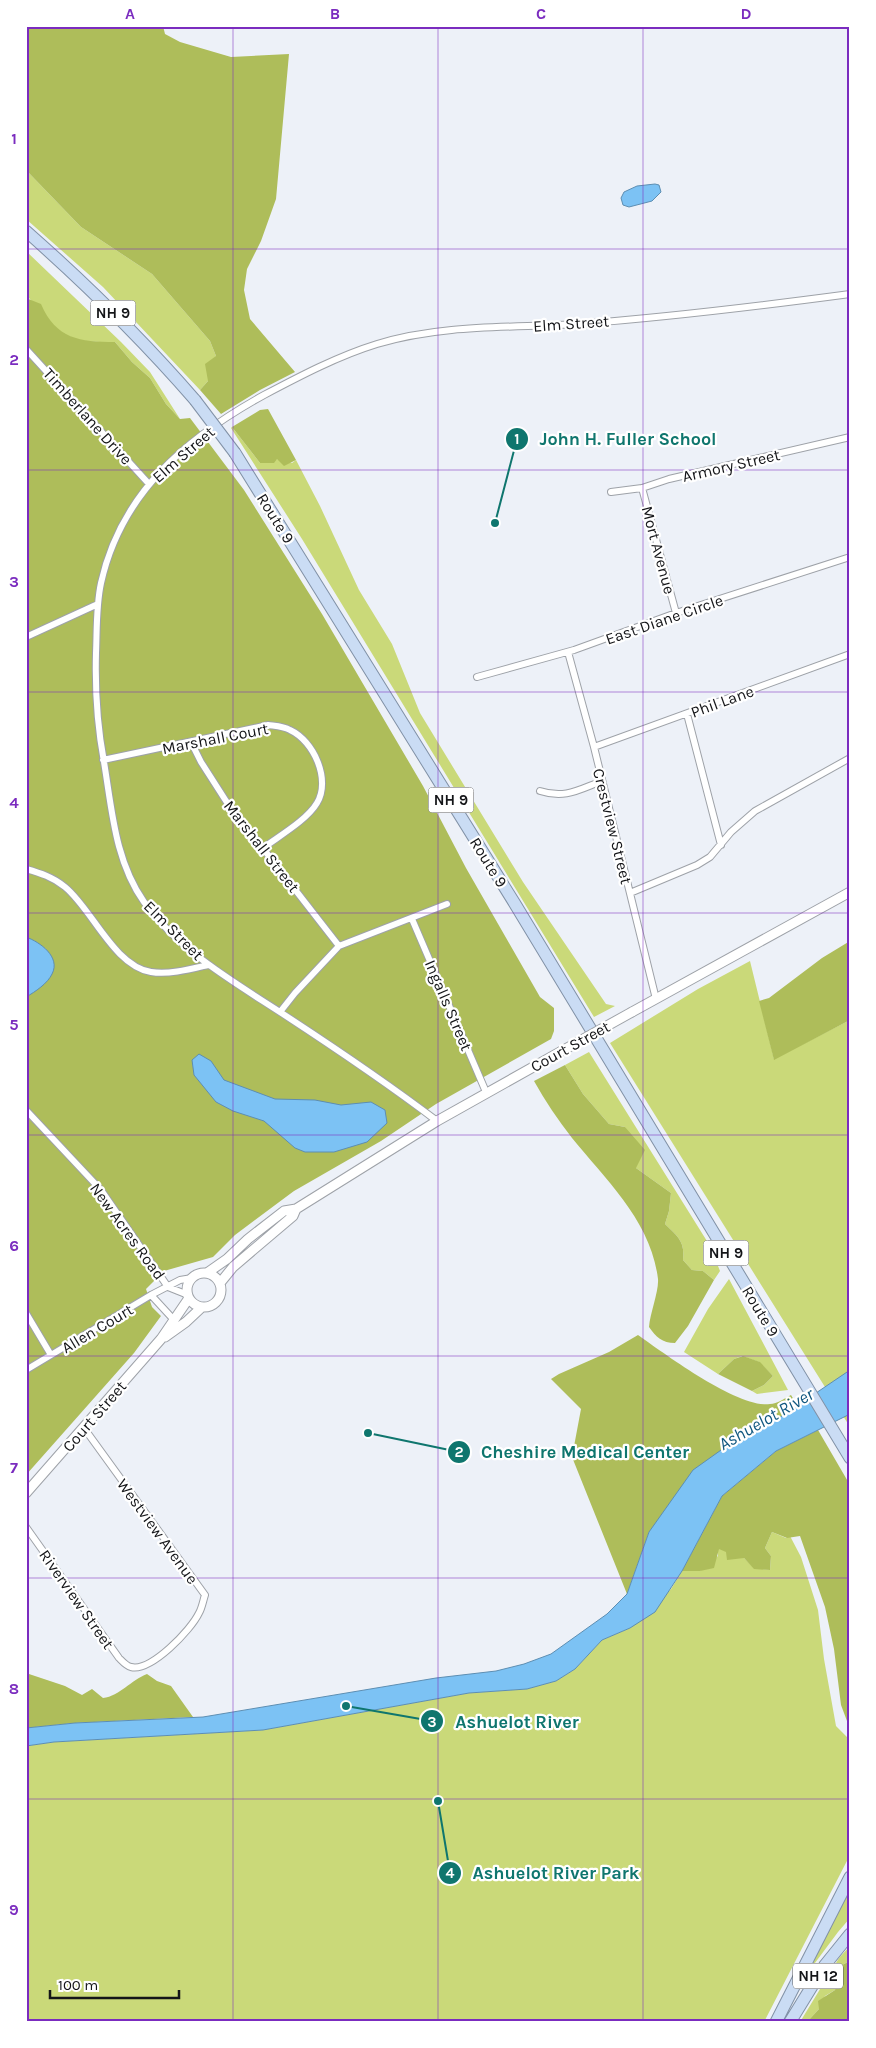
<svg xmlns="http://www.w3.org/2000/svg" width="876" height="2048" viewBox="0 0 876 2048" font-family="Karla,sans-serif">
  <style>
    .green { fill: #cad979 }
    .forest { fill: #aebd5a }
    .water { fill: #7cc2f4; stroke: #5d8eb2 }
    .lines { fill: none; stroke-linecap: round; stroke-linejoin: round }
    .minor-casing { stroke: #9ea2a8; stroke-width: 8 }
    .secondary-casing { stroke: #9ea2a8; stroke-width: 11 }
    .trunk-casing { stroke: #8191a6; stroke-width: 13 }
    .minor { stroke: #fff; stroke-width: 6 }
    .secondary { stroke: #fff; stroke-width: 9 }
    .trunk { stroke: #cadcf4; stroke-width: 11 }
    .secondary-bridge-casing { stroke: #9ea2a8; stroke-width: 11; stroke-linecap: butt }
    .trunk-bridge-casing { stroke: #8191a6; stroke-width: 13; stroke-linecap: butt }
    .secondary-bridge { stroke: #fff; stroke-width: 9 }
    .trunk-bridge { stroke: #cadcf4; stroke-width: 11 }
    .grid { fill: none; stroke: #7b2cbf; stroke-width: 1; stroke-opacity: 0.55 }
    .labels { text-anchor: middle; stroke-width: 4.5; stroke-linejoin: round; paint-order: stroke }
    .shield { fill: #fff; stroke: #5a5b5d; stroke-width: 1 }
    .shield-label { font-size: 15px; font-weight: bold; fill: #141518 }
    .street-label { font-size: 16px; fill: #141518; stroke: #fff }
    .water-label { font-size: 18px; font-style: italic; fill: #115880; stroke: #fff }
    .leader { fill: none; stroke: #0f766e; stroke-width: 2 }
    .callout-dot { fill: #0f766e; stroke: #fff; stroke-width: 2 }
    .mark-label { font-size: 15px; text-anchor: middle; font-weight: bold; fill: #fff }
    .callout-label { font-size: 18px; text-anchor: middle; font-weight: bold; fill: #0f766e; stroke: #fff; stroke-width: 4.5; stroke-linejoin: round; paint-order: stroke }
    .neatline { fill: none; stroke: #7b2cbf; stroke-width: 2 }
    .grid-label { font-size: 16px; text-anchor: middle; font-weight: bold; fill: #7b2cbf }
  </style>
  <rect width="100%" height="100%" fill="#edf1f8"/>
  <path class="green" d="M26,170l55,57 71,47 58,67 6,15 -8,25 -8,9 -97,-103 -77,-68z
    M26,251l95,91 29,30 30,47 -14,-15 -16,-26 -18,-16 -17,-20c-15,0 -33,1 -47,-6 -14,-6 -29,-26 -39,-38h-3z
    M232,427l28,36 17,-4 15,4 4,-3 24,46 39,84 33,54 28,69 103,169 83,122 9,2 -21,11 -292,-478 -71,-111z
    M750,961l24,98 76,-39v407l-240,-384 88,-54z
    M589,1052l121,194 10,25 -6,9 -11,-9 -11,-1 -9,-10c2,-19 -5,-23 -18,-36l4,-13 2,-18 -35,-25 -11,-41 -16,-3 -26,-30 -18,-29z
    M729,1279l59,111 -31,4 -5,-3 12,-6 9,-9 -14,-14 -17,-6 -8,3 -16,15 -34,-22 24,-43z
    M772,1532l14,6 4,-2 11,21 17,53 6,49 12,67 14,14v115l-86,167h-738v-276l28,-4 209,-12 206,-37 58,-4 29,-8 19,-12 27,-29 28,-12 41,-39 11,-18h18l18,-15v-8l26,10 10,10 16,2 1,-14 -6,-8z
    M850,1883v35l-12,14 -29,39 -3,-2z
    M850,1946v15l-8,4 -7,25 -10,6 -6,13 -12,13h-7l39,-64z"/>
  <path class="forest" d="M26,26h137l2,8 15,8 51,15 58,-3 -13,145 -15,42 -14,28 -3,21 6,29 45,53 -35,18 -39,24 -21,-24 8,-9 -3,-17 11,-8 -6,-15 -58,-67 -71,-47 -55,-57z
    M26,298l15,6c15,35 39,38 74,38l17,20 18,16 16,26 14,15 10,-1 54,72 78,124 101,172 43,82 74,129 14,11v23l-3,8 -115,65 -55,37 -87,50 -59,44 -22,22 -49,14 -18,18 6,18 9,9 -27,37 -108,122z
    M268,409l28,51 -12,6 -7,-7 -3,4h-14l-28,-36 28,-17z
    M850,941v79l-76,40 -15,-59 10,-3 53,-40z
    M565,1065l18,29 26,30 16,3 20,23 -9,18 35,25 -2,18 -4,13c13,13 20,17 18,36l9,10 11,1 11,9 -26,46 -13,17c-13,0 -19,-6 -26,-16 1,-14 10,-36 9,-48 -7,-58 -52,-99 -86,-141 -14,-18 -27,-37 -38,-57z
    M638,1335c27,19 101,74 132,69 7,0 15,-6 21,-9l6,10 -18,13 -27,10 -103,104 -22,62 -55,-137 9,-48 -30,-30 8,-5 50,-22z
    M743,1356l17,6 13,14 -9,9 -12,6 -34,-17 16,-15z
    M818,1430l32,55v244l-9,-24 -7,-56 -9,-42 -25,-71 -13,2 -15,-6 -7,16 6,8 -1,14 -16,-1 -10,-11 -17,2 -1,-8 -7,-3 -5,19 -14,3h-18l40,-75 54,-45z
    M26,1673l39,13 17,9 10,-6 11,9c17,-2 28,-18 44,-24l10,7 14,5 22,31 -118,6 -49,5z
    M850,1961v61h-43l12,-13 -1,-8 17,-11 7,-25z"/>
  <path class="water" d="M655,184l4,1 2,7 -9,9 -23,6 -6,-2 -2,-7 3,-6 13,-6z
    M26,937c14,5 35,20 26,37 -4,9 -17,18 -26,23z
    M199,1054l12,7 13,19 51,19 40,1 26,5 30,-3 14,8 2,13 -20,19 -33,10h-29l-10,-4 -31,-27 -31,-10 -17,-9 -22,-27 -2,-15z
    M850,1370v44l-74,37 -54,45 -40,75 -27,41 -25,16 -28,12 -27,29 -19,12 -29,8 -58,4 -206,37 -209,12 -28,4v-18l49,-5 128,-6 233,-39 60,-7 28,-7 27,-10 56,-40 20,-20 22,-62 44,-62 59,-42 27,-10z"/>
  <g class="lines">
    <g class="minor-casing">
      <path id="minor" d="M26,349l123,135
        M642,488l34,125
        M611,492l31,-4 27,-9 181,-42
        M26,637l72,-33
        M568,652l26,95 62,252
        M477,677l97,-27 102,-37 174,-56
        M687,714l34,131
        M191,742l10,20 25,39 113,145
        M594,747l256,-93
        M103,760l165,-35c7,1 15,1 22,5 24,11 41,50 27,73 -10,17 -38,33 -54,45
        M540,791c25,8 38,-1 62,-10
        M26,869c14,4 27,8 39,18 27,22 49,79 86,85 18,3 40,-3 57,-7
        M630,893l67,-28 13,-8 21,-25 24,-21 95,-53
        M412,919l74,173
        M280,1012l15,-19 44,-47 108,-42
        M26,1110l75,80 67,97 20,8
        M437,1121c-50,-38 -102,-73 -154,-107 -49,-32 -104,-63 -139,-112 -29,-41 -32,-92 -40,-140 -7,-37 -9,-72 -8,-109 1,-23 0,-47 5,-70 20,-90 85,-145 163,-188 36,-19 74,-39 113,-51 65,-20 135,-16 201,-20 91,-7 182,-18 272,-30
        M151,1295l23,25
        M26,1313l25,42
        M26,1370l125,-75 29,-15 12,-2
        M26,1527l93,131c3,3 7,8 12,9 20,5 60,-37 68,-54 3,-5 4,-12 6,-18l-121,-167"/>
    </g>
    <g class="secondary-casing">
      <path id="secondary" d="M632,1012l218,-120
        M187 1290a17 17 0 1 1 34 0a17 17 0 1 1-34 0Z
        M207,1273l20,-14 21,-20 36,-28 12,-2 141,-88 123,-69
        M220,1283l13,-16 60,-51 3,-7
        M165,1337l21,-15 16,-15
        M26,1493l135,-154 28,-41"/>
    </g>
    <g class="trunk-casing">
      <path id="trunk" d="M26,231c60,53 117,109 169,169
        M235,453l280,451 335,554
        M776,2022l74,-145
        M790,2022l35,-57 25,-31"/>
    </g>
    <use href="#minor" class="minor"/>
    <use href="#secondary" class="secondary"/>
    <use href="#trunk" class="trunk"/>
    <g class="secondary-bridge-casing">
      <path id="secondary-bridge" d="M560,1052l72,-40"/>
    </g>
    <g class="trunk-bridge-casing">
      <path id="trunk-bridge" d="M195,400l40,53"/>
    </g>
    <use href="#secondary-bridge" class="secondary-bridge"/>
    <use href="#trunk-bridge" class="trunk-bridge"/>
  </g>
  <path class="grid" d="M233,26v1996M438,26v1996M643,26v1996M26,249h824M26,470h824M26,692h824M26,913h824M26,1135h824M26,1356h824M26,1578h824M26,1799h824"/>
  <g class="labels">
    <g class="shield">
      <rect x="90.5" y="300.5" width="45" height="25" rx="4"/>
      <rect x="428.5" y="787.5" width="45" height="25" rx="4"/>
      <rect x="703.5" y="1240.5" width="45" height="25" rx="4"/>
      <rect x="793" y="1963.5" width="50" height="25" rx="4"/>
    </g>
    <g class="shield-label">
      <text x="113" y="318">NH 9</text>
      <text x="451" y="805">NH 9</text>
      <text x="726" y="1258">NH 9</text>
      <text x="818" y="1981">NH 12</text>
    </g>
    <g class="street-label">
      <text transform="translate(571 323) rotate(-4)" y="6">Elm Street</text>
      <text transform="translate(88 416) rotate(48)" y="6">Timberlane Drive</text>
      <text transform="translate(183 454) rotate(-41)" y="6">Elm Street</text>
      <text transform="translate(731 465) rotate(-13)" y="6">Armory Street</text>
      <text transform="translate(276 518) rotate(58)" y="6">Route 9</text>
      <text transform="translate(659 550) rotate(75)" y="6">Mort Avenue</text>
      <text transform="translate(664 619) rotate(-19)" y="6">East Diane Circle</text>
      <text transform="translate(722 701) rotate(-20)" y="6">Phil Lane</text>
      <text transform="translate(215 738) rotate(-11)" y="6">Marshall Court</text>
      <text transform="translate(613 826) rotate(76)" y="6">Crestview Street</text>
      <text transform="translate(262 846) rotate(52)" y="6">Marshall Street</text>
      <text transform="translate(489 862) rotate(58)" y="6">Route 9</text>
      <text transform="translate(174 930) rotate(45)" y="6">Elm Street</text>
      <text transform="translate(449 1005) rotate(67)" y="6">Ingalls Street</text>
      <text transform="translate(570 1046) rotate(-29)" y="6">Court Street</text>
      <text transform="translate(128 1231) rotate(54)" y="6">New Acres Road</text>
      <text transform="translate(761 1311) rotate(59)" y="6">Route 9</text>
      <text transform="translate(97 1328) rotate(-31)" y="6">Allen Court</text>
      <text transform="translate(94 1416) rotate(-49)" y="6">Court Street</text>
      <text transform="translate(158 1531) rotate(54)" y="6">Westview Avenue</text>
      <text transform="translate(77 1599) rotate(55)" y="6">Riverview Street</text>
    </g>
    <g class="water-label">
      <text transform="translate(766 1419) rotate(-30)" y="6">Ashuelot River</text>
    </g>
  </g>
  <path class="leader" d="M495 523L517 439M368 1433L459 1452M346 1706L432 1721M438 1801L450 1873"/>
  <g class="callout-dot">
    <circle cx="495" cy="523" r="5"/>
    <circle cx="368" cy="1433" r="5"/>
    <circle cx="346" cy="1706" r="5"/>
    <circle cx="438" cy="1801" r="5"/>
    <circle cx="517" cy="439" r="12"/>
    <circle cx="459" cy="1452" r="12"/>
    <circle cx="432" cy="1721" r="12"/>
    <circle cx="450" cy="1873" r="12"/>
  </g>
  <g class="mark-label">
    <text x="517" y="444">1</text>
    <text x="459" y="1457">2</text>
    <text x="432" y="1727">3</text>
    <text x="450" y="1878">4</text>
  </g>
  <g class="callout-label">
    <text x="628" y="445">John H. Fuller School</text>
    <text x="585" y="1458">Cheshire Medical Center</text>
    <text x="517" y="1728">Ashuelot River</text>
    <text x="556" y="1879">Ashuelot River Park</text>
  </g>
  <rect width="876" height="2048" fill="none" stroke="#ffffff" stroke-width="55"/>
  <path d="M50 1990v8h129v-8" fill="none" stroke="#141518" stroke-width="2.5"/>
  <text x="58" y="1990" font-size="15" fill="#141518" stroke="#ffffff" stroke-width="4" paint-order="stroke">100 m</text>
  <rect x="28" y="28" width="820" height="1992" class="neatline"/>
  <g class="grid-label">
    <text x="130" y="19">A</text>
    <text x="335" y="19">B</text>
    <text x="541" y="19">C</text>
    <text x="746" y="19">D</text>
    <text x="14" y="144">1</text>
    <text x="14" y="365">2</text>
    <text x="14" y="587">3</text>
    <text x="14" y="808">4</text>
    <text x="14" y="1030">5</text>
    <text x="14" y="1251">6</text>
    <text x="14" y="1473">7</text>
    <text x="14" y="1694">8</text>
    <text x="14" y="1915">9</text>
  </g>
</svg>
